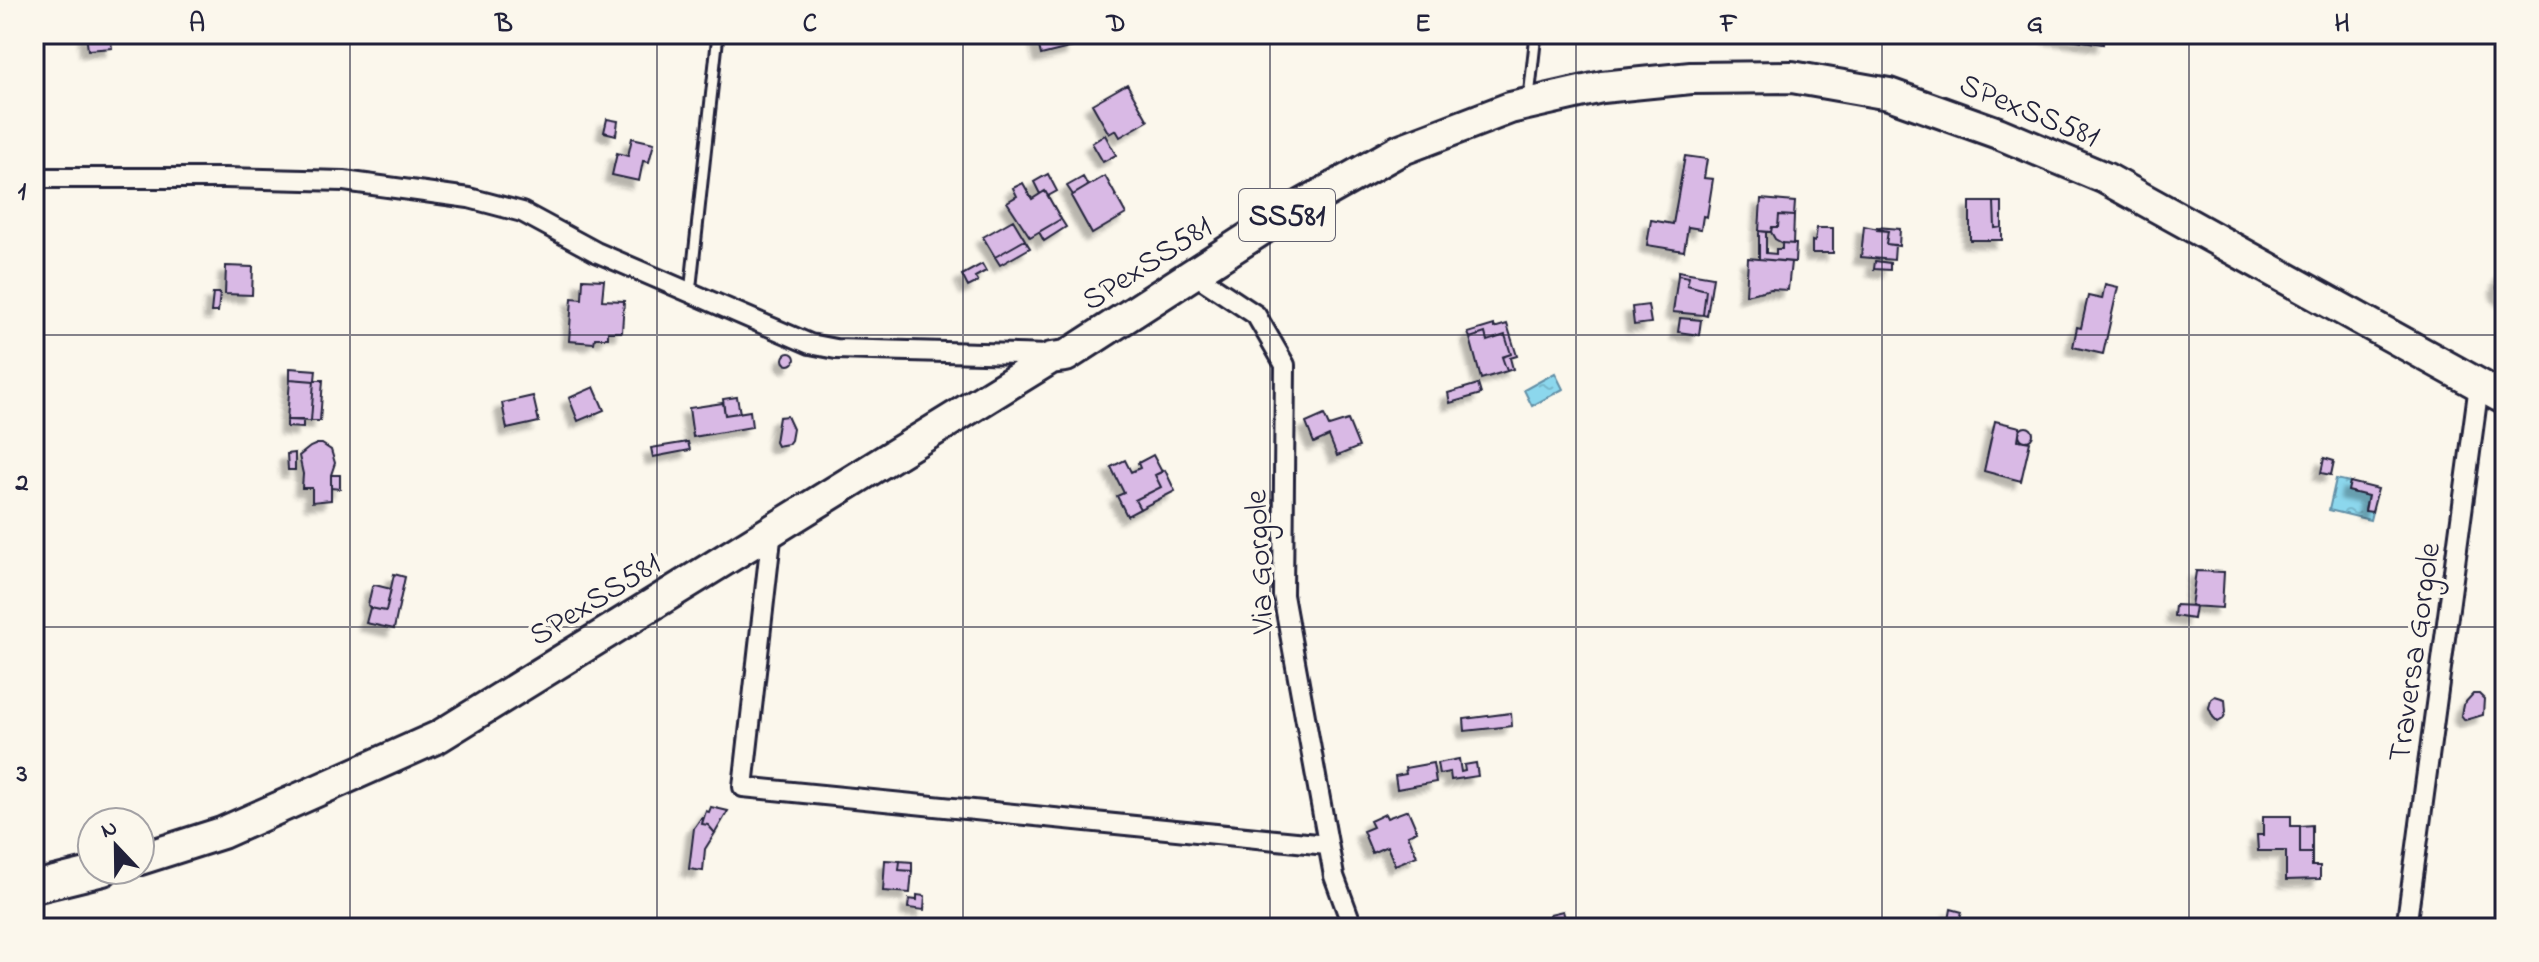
<svg xmlns="http://www.w3.org/2000/svg" width="2539" height="962" viewBox="0 0 2539 962" font-family="'Indie Flower',sans-serif">
  <style>
    .water { fill: url(#water-ripples); stroke: #628fa6; stroke-width: 2 }
    .building { fill: #d9b9e5; stroke: #22223b; stroke-width: 2; filter: url(#shadow) }
    .lines { fill: none; stroke-linecap: round; stroke-linejoin: round }
    .service-casing { stroke: #22223b; stroke-width: 15 }
    .minor-casing { stroke: #22223b; stroke-width: 24 }
    .primary-casing { stroke: #22223b; stroke-width: 36 }
    .service { stroke: #fbf7ec; stroke-width: 9 }
    .minor { stroke: #fbf7ec; stroke-width: 18 }
    .primary { stroke: #fbf7ec; stroke-width: 30 }
    .grid { fill: none; stroke: #22223b; stroke-width: 2; stroke-opacity: 0.55 }
    .labels { text-anchor: middle; stroke-width: 7; stroke-linejoin: round; paint-order: stroke }
    .shield { fill: #fbf7ec; stroke: #636270; stroke-width: 2 }
    .shield-label { font-size: 30px; font-weight: bold; fill: #22223b }
    .street-label { font-size: 32px; fill: #22223b; stroke: #fbf7ec }
    .neatline { fill: none; stroke: #22223b; stroke-width: 3 }
    .grid-label { font-size: 26px; text-anchor: middle; font-weight: bold; fill: #22223b }
  </style>
  <defs>
    <pattern id="water-ripples" width="26" height="14" patternUnits="userSpaceOnUse" patternTransform="scale(2)"><rect width="26" height="14" fill="#8cd7ed"/><path d="M2 4q2-2 4 0t4 0M15 11q2-2 4 0t4 0" fill="none" stroke="#78b8cc"/></pattern>
    <filter id="shadow"><feDropShadow dx="-7" dy="7" stdDeviation="2" flood-color="#0004"/></filter>
  </defs>
  <rect width="100%" height="100%" fill="#fbf7ec"/>
  <filter id="ink" filterUnits="userSpaceOnUse"><feTurbulence type="fractalNoise" baseFrequency=".0125" numOctaves="2"/><feDisplacementMap in="SourceGraphic" scale="16" xChannelSelector="R" yChannelSelector="G"/><feConvolveMatrix kernelMatrix="1 2 1 2 8 2 1 2 1" color-interpolation-filters="sRGB"/></filter>
  <g filter="url(#ink)">
    <path class="water" d="M1555,373l8,16 -31,17 -8,-16z
      M2336,479l14,3 -2,9 20,5 -3,14 7,2 -2,8 -41,-10z"/>
    <path class="building" d="M86,34h24l2,14 -24,2z
      M1036,34h34l3,13 -32,8z
      M2049,34h55l-1,10 -54,-8z
      M1127,84l21,37 -28,16 -4,-7 -7,4 -17,-30z
      M607,119l11,2 -2,14 -12,-3z
      M1105,135l11,20 -13,7 -11,-19z
      M632,138l22,5 -5,19 -6,-1 -4,20 -27,-6 5,-22 11,3z
      M1685,156l22,3 -3,19 9,1 -6,38 -4,-1 -2,13 -13,-2 -4,24 -37,-6 4,-25 22,4z
      M1048,174l9,17 -9,5 -3,-5 -5,3 -6,-12z
      M1105,176l21,38 -34,20 -21,-38z
      M1083,177l5,9 -15,9 -6,-9z
      M1023,183l9,16 13,-8 16,28 -31,18 -23,-35 10,-6 -4,-8z
      M1761,199l34,3 -1,14 -15,-1 -1,12h-6l-1,5 -12,-1z
      M1970,202h24l1,26 7,-1v13h-32z
      M1994,202h8v25l-7,1z
      M1779,215l15,1 -1,28 -11,-1 -7,-4 -4,-7 1,-5h6z
      M1061,219l5,8 -22,14 -5,-9z
      M1013,220l12,20 -30,17 -12,-20z
      M1864,226l24,5 -2,13 9,1 -1,15 -33,-3z
      M1877,227l23,2 -1,17 -13,-2 2,-13 -11,-1z
      M1817,228h16v25h-21v-12l3,1z
      M1759,231l7,1v21l10,1v-5h6v-6l14,1 -1,18 -36,-3z
      M1025,240l5,8 -30,17 -5,-8z
      M1748,258l43,4 -3,28 -17,-1 -25,6z
      M1875,261l15,2v7l-16,-1z
      M982,264l4,7 -11,6 3,5 -10,5 -6,-12z
      M226,266l27,1 -1,28 -27,-1z
      M1678,271l35,6 -6,39 -4,-1 3,-25 -19,-5 2,-8 -11,-2z
      M2504,271h1v28l-5,-4 -3,-7 2,-8z
      M1678,275l11,2 -2,8 19,5 -3,25 -30,-3z
      M583,279l21,1 -2,20 22,1 -2,31h-14v6h-13l-1,5 -25,-2 3,-43 10,1z
      M2105,284l13,3 -15,67 -30,-7 4,-20 4,1 7,-32 14,3z
      M213,293h7l-2,19h-7z
      M1648,305l3,18 -17,2 -2,-18z
      M1680,318l21,2 -2,15 -21,-3z
      M1507,324l10,32 -7,2 3,11 -6,2 -5,-14 9,-3 -6,-19 -18,6 -2,-8 -15,5 -2,-5 26,-8v3z
      M1485,333l2,8 18,-6 6,19 -9,3 5,14 -26,8 -11,-41z
      M783 359a6 6 0 1 1 12 0a6 6 0 1 1-12 0Z
      M290,368l26,2 -1,10h8l-3,41h-9l3,-40 -24,-2z
      M290,379l24,2 -3,40 -24,-1z
      M1478,384l3,10 -31,9 -2,-10z
      M594,387l10,23 -26,11 -9,-23z
      M533,396l6,26 -32,7 -5,-26z
      M737,397l3,16 -15,2 -2,-16z
      M723,403l2,12 25,-4 2,16 -59,10 -4,-29z
      M1324,415l5,11 19,-6 11,27 -22,9 -8,-20 -15,7 -8,-20z
      M787,416l6,13 -2,11 -3,4 -11,2 -2,-4 4,-25z
      M287,420h16v8l-16,-1z
      M1995,421l25,6 -2,13 12,2 -9,39 -37,-10z
      M2019 434a7 7 0 1 1 14 0a7 7 0 1 1-14 0Z
      M688,442l2,8 -37,7 -2,-9z
      M317,444h5l9,6 4,13 -4,12v25l-19,2v-14h-10l1,-14 -4,-18 11,-9z
      M295,453v17h-7l-1,-16z
      M1153,455l9,17 -7,3 6,12 -26,13 5,9 -13,7 -10,-20 7,-3 -13,-26 14,-7 6,12 9,-4 -2,-5z
      M2324,458l10,3 -3,14 -10,-2z
      M1165,470l10,21 -35,18 -5,-9 26,-13 -6,-12z
      M331,475h9v14l-9,-1z
      M2350,482l28,7 -6,23 -7,-1 3,-15 -20,-5z
      M2196,571l28,1 -2,36 -31,-2z
      M394,574l11,3 -11,52 -28,-6 4,-15 16,3z
      M375,585l16,4 -5,22 -16,-3 -2,-3 4,-18z
      M2175,605l20,1 -2,13 -19,-3z
      M2473,694h6l5,5 -1,16 -18,5 -4,-5 2,-10z
      M2215,696l10,3 1,13 -3,7 -5,3 -5,-5 -4,-9 2,-9z
      M1511,713l1,13 -47,5 -1,-12z
      M1459,759l2,13 4,-1 -1,-6 12,-2 2,13 -27,4 -1,-8 -11,2 -2,-11z
      M1433,763l3,19 -39,7 -2,-13 11,-2 -1,-6z
      M711,807l17,4 -13,22 -7,-8 -6,-1 4,-13 3,1z
      M1408,810l9,21 -9,4 9,21 -22,9 -8,-19 -15,7 -9,-22 10,-4 -3,-6 15,-7 2,4z
      M2263,816h28v10h9v27h12v13h8v13l-34,1v-29h-28l-1,-16h6z
      M701,818l2,1 -1,5 6,1 7,8 -10,16 -2,22 -14,-2 5,-41z
      M2312,825v28h-12v-27z
      M885,860l15,1 -1,9 13,1 -2,22 -27,-2z
      M900,861l12,1v9l-13,-1z
      M917,895l8,1 -1,14 -16,-2 1,-9 8,1z
      M1951,909l11,3 -3,10 -10,-2z
      M1563,911l4,14 -13,3 -4,-14z"/>
    <g class="lines">
      <g class="service-casing">
        <path id="service" d="M1529,97l7,-63
          M690,293l28,-259"/>
      </g>
      <g class="minor-casing">
        <path id="minor" d="M34,178h191l119,3 125,17 53,14 74,40 214,92 26,5 215,6
          M1194,274l62,41 29,50 -2,230 51,281 19,52
          M772,530l-29,257 584,58
          M2406,928l73,-543"/>
      </g>
      <g class="primary-casing">
        <path id="primary" d="M140,859l82,-26 216,-96 613,-379 15,-2 215,-139 119,-67 110,-42 92,-21 89,-9 101,-1 97,17 109,39 107,45 400,221
          M34,887l69,-17"/>
      </g>
      <use href="#service" class="service"/>
      <use href="#minor" class="minor"/>
      <use href="#primary" class="primary"/>
    </g>
  </g>
  <path class="grid" d="M350,34v894M657,34v894M963,34v894M1270,34v894M1576,34v894M1882,34v894M2189,34v894M34,335h2471M34,627h2471"/>
  <g class="labels">
    <rect class="shield" x="1239" y="189" width="96" height="52" rx="6"/>
    <g class="shield-label">
      <text x="1287" y="225">SS581</text>
    </g>
    <g class="street-label">
      <text transform="translate(2030 109) rotate(22)" y="11">SPexSS581</text>
      <text transform="translate(1146 262) rotate(-33)" y="11">SPexSS581</text>
      <text transform="translate(1258 562) rotate(-93)" y="11">Via Gorgole</text>
      <text transform="translate(594 598) rotate(-32)" y="11">SPexSS581</text>
      <text transform="translate(2413 652) rotate(-82)" y="11">Traversa Gorgole</text>
    </g>
  </g>
  <rect width="2539" height="962" fill="none" stroke="#fbf7ec" stroke-width="88"/>
  <g transform="translate(116 846) rotate(338)"><circle r="38" fill="#fbf7ec" stroke="#a4a2a5" stroke-width="2"/>
  <path d="M0-6L14 30L0 20L-14 30Z" fill="#22223b"/>
  <text y="-12" font-size="22" font-weight="bold" text-anchor="middle" fill="#22223b">N</text>
  </g>
  <rect x="44" y="44" width="2451" height="874" class="neatline"/>
  <g class="grid-label">
    <text x="197" y="31">A</text>
    <text x="504" y="31">B</text>
    <text x="810" y="31">C</text>
    <text x="1116" y="31">D</text>
    <text x="1423" y="31">E</text>
    <text x="1729" y="31">F</text>
    <text x="2035" y="31">G</text>
    <text x="2342" y="31">H</text>
    <text x="22" y="199">1</text>
    <text x="22" y="490">2</text>
    <text x="22" y="781">3</text>
  </g>
</svg>
